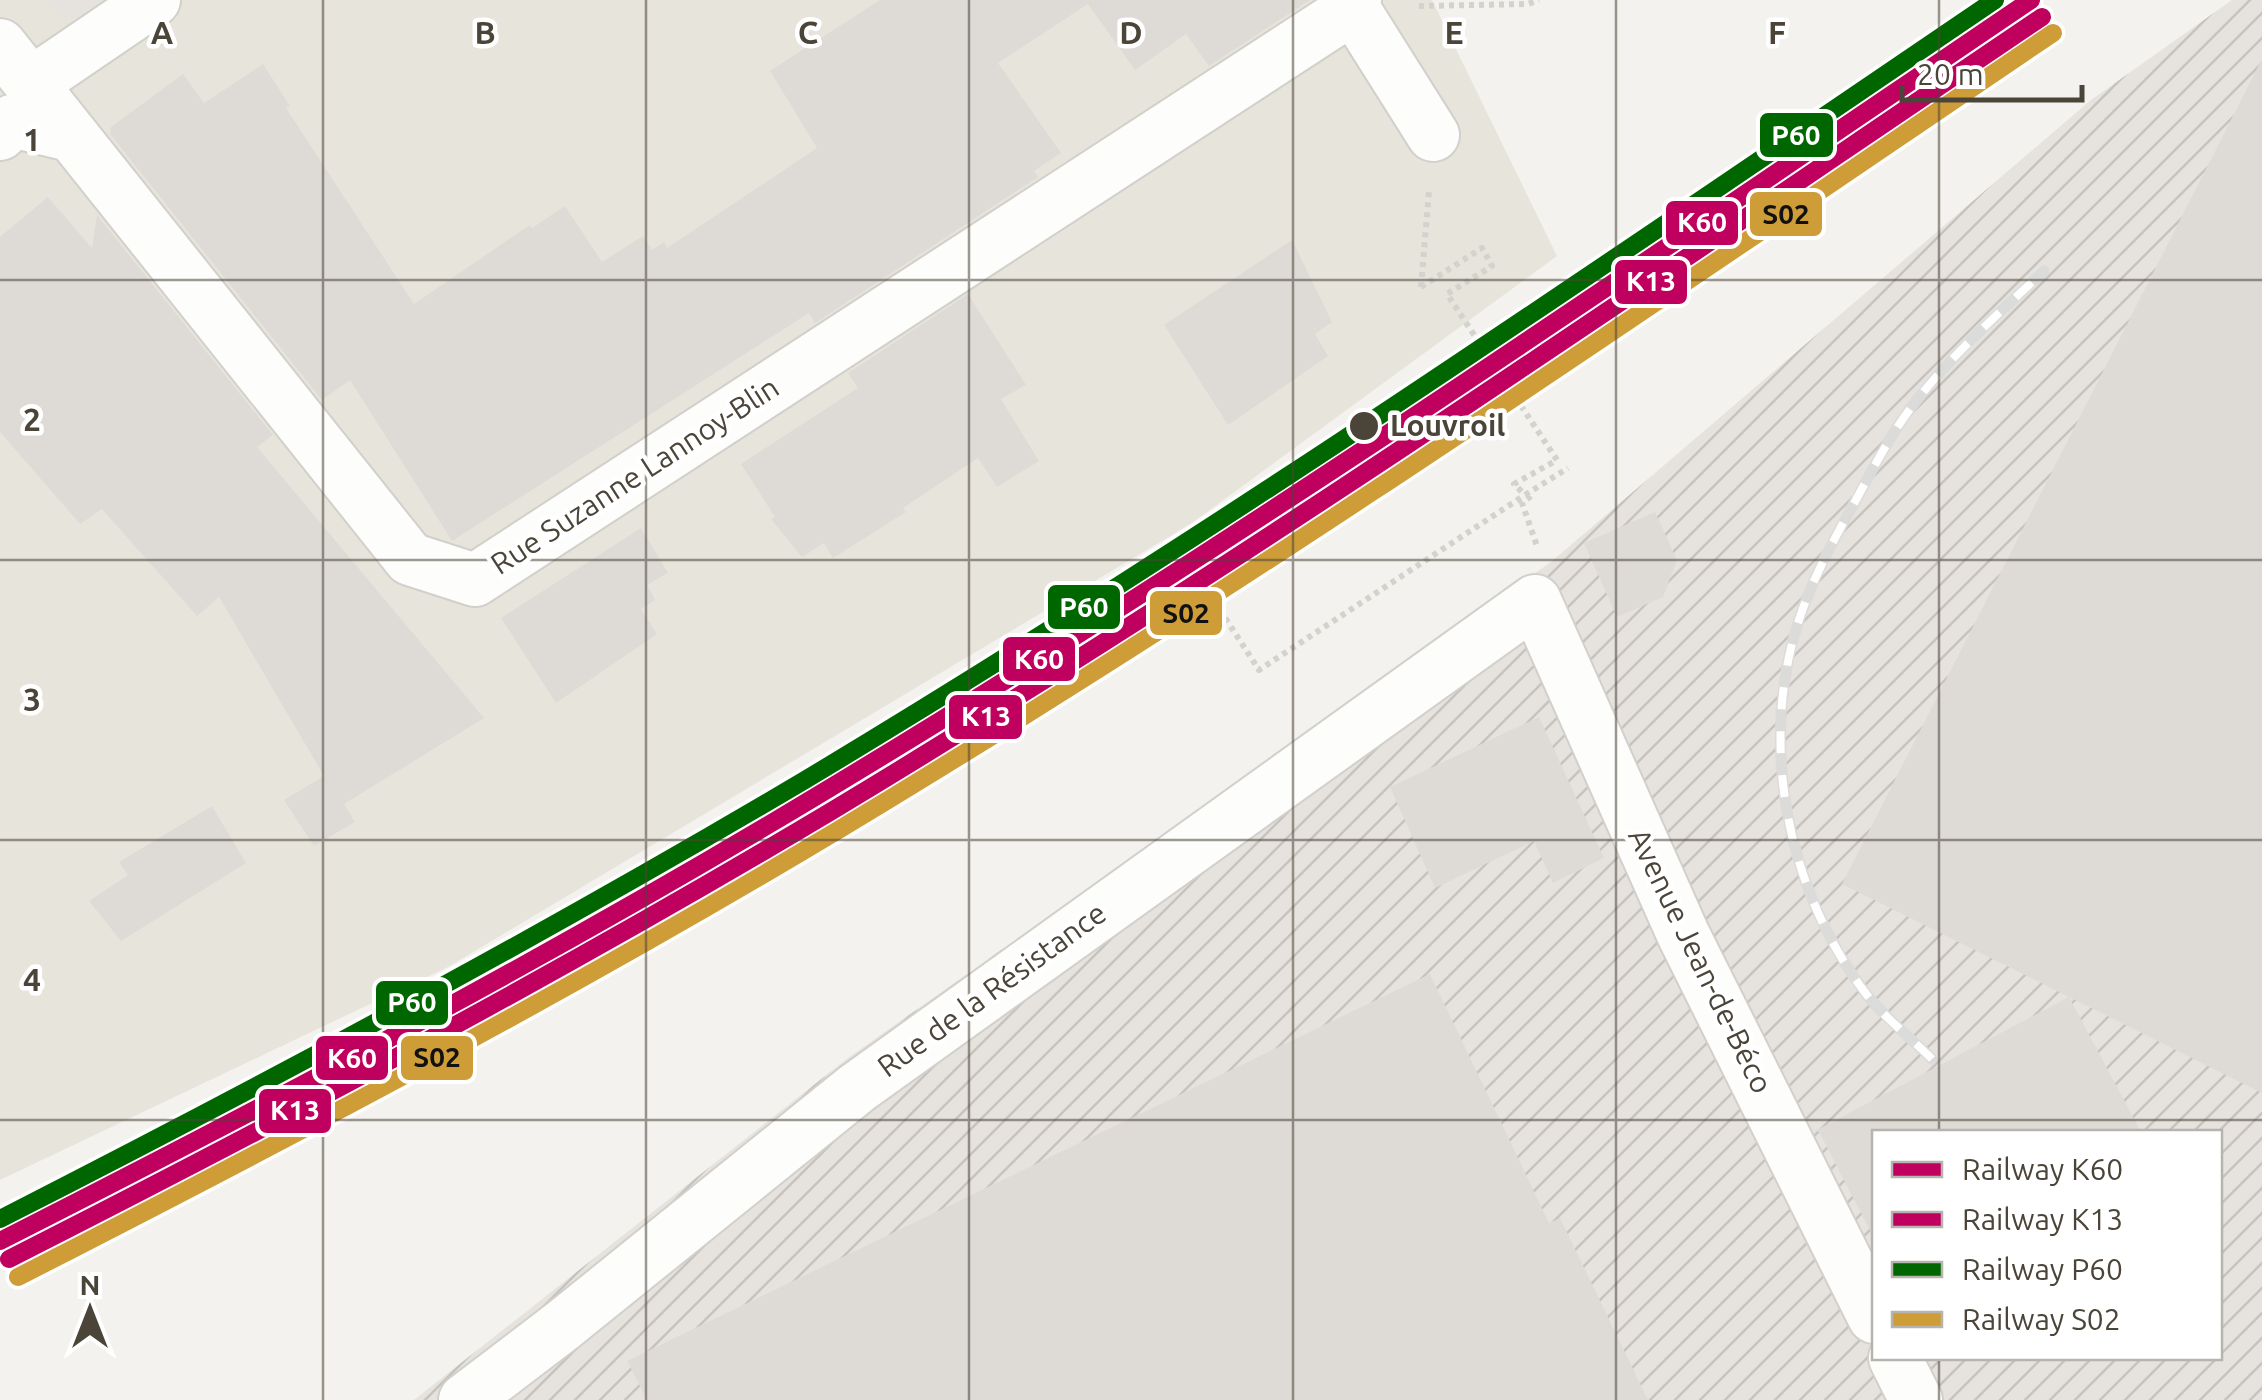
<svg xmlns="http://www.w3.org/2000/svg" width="2262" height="1400" viewBox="0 0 2262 1400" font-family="Ubuntu,sans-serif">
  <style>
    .residential { fill: #e7e4dc }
    .industrial { fill: url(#industrial-furrows); fill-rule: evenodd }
    .parking { fill: #e6e3df }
    .building { fill: #dedbd6 }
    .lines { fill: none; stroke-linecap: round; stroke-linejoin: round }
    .minor-casing { stroke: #d2d0cb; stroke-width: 56 }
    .path { stroke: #d3d2cc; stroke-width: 6; stroke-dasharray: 5 5; stroke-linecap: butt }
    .minor { stroke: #fdfdfc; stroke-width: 52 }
    .rail-casing { stroke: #dbdbda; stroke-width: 11 }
    .rail { stroke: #fff; stroke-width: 8; stroke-dasharray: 22; stroke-linecap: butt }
    .rail-1-casing { stroke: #fff; stroke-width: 25 }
    .rail-2-casing { stroke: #fff; stroke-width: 25 }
    .rail-3-casing { stroke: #fff; stroke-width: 25 }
    .rail-4-casing { stroke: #fff; stroke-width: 25 }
    .rail-1 { stroke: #bf005f; stroke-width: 18 }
    .rail-2 { stroke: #bf005f; stroke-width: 18 }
    .rail-3 { stroke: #060; stroke-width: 18 }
    .rail-4 { stroke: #cf9d38; stroke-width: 18 }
    .grid { fill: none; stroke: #4b4439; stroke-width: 2.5; stroke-opacity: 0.55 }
    .stop-dot { fill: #4b4439; stroke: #fff; stroke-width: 4 }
    .labels { text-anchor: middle; stroke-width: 9; stroke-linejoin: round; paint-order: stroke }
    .stop-label { font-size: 30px; font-weight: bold; fill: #4b4439; stroke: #fff; text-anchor: start }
    .street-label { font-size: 30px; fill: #4b4439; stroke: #fff }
    .grid-label { font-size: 32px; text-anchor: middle; font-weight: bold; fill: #4b4439; stroke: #fff; stroke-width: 9; stroke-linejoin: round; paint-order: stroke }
    .line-badge { stroke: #fff; stroke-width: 4 }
    .badge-label { font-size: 28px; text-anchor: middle; font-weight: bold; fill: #fff }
    .pale-badge-label { font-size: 28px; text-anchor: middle; font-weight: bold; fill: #111 }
  </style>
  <defs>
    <pattern id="industrial-furrows" width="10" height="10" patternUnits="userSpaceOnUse" patternTransform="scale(2.5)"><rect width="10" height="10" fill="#e6e2de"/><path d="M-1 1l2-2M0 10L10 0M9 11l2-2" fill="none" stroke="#c7c3bf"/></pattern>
  </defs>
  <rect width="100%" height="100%" fill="#f4f2ee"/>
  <path class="residential" d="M0,0h1432l125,256 -365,267 -744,444 -448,213z"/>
  <path class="industrial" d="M2232,0h30v1400h-1848l434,-342 703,-496 540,-462zM1874,1132h346v226h-346z"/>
  <path class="parking" d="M47,0h58l-18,14 -22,7z"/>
  <path class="building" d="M880,0h430l-101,66 -23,-32 -51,36 -47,-66 -90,59 63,90 -27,18 4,6 -223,146 -6,-10 -357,228 -102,-161 -28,20 -212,-266 1,-7 72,-53 21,29 59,-39 27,42 -4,2 128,196 116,-79 2,3 33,-22 37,56 41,-26 9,14 12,-8 3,6 150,-100 -47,-77z
    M2262,59v1034l-420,-209z
    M48,197l44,51 5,-33 176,220 -16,12 227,271 -140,86 11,18 -41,24 -30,-46 40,-24 -105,-179 -22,19 -95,-107 -22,15 -80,-92v-195z
    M1292,240l40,82 -17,12 13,22 -100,69 -64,-100z
    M968,294l58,91 -25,14 38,62 -42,26 -19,-29 -75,50 3,4 -73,46 -9,-15 -22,14 -31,-38 4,-2 -34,-53 117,-76 -10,-15z
    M1655,512l22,48 -14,37 -46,20 -33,-74z
    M641,528l27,45 -21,12 8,15 -14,9 16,25 -101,69 -55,-85z
    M1539,717l65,141 -51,25 -19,-42 -99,47 -45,-101z
    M212,806l34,57 -125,78 -32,-40 39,-26 -9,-13z
    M1430,974l119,249 11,-5 88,182h-1001l-20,-39z
    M2069,997l72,135h-267v106l-55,-106 -4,-1z"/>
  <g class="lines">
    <g class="minor-casing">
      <path id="minor" d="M1355,0l-2,8 80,127
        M0,45l410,514 65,21 878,-572
        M32,83l122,-83
        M0,134l12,-13 58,14
        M1895,1358l21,42
        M465,1400l97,-74 295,-238 678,-487 148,333 191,383"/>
    </g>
    <path class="path" d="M1419,6l109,-2 11,-4
      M1421,287l61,-39 10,18 -45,28 110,166 -43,24 11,11 43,-27
      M1421,287l8,-96
      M1531,496l-9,7 15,43
      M1209,593l50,77 266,-175"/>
    <use href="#minor" class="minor"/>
    <g class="rail-casing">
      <path id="rail" d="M1932,1059c-21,-21 -47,-41 -65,-64 -81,-105 -110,-256 -66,-381 14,-41 35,-78 56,-116 18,-33 36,-68 59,-97 38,-48 84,-89 128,-130"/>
    </g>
    <use href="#rail" class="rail"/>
    <g class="rail-1-casing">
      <path id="rail-1" d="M0,1241c278,-141 553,-286 820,-447 414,-249 811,-523 1211,-794"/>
    </g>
    <g class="rail-2-casing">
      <path id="rail-2" d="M9,1259c278,-141 553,-287 821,-447 414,-249 812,-525 1212,-795"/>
    </g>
    <g class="rail-3-casing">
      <path id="rail-3" d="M0,1219c273,-139 542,-283 805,-439 407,-244 798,-514 1190,-780"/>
    </g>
    <g class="rail-4-casing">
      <path id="rail-4" d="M18,1277c278,-142 554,-287 822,-448 414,-249 813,-525 1213,-796"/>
    </g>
    <use href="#rail-1" class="rail-1"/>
    <use href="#rail-2" class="rail-2"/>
    <use href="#rail-3" class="rail-3"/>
    <use href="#rail-4" class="rail-4"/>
  </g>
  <path class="grid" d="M323,0v1400M646,0v1400M969,0v1400M1293,0v1400M1616,0v1400M1939,0v1132M0,280h2262M0,560h2262M0,840h2262M0,1120h2262M1939,1358v42"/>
  <circle class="stop-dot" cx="1364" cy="426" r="16"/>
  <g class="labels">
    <g class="stop-label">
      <text x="1390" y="436">Louvroil</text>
    </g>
    <g class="street-label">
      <text transform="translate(635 476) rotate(-33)" y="10">Rue Suzanne Lannoy-Blin</text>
      <text transform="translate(1700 961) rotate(64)" y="10">Avenue Jean-de-Béco</text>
      <text transform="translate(992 990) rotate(-36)" y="10">Rue de la Résistance</text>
    </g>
  </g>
  <g class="grid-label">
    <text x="162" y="44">A</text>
    <text x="485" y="44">B</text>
    <text x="808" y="44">C</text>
    <text x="1131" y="44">D</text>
    <text x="1454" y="44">E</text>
    <text x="1777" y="44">F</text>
    <text x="32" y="151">1</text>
    <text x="32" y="431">2</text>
    <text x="32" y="711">3</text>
    <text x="32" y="991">4</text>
  </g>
  <g class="line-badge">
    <rect x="1758" y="111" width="77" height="48" rx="10" fill="#060"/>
    <rect x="1748" y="190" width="76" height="48" rx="10" fill="#cf9d38"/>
    <rect x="1664" y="199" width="76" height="48" rx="10" fill="#bf005f"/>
    <rect x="1613" y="258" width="76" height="48" rx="10" fill="#bf005f"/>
    <rect x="1046" y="583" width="76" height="48" rx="10" fill="#060"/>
    <rect x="1148" y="589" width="76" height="48" rx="10" fill="#cf9d38"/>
    <rect x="1001" y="635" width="76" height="48" rx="10" fill="#bf005f"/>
    <rect x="947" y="693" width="77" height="48" rx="10" fill="#bf005f"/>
    <rect x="374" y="979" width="76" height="48" rx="10" fill="#060"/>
    <rect x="399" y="1034" width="76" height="48" rx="10" fill="#cf9d38"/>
    <rect x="314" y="1034" width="76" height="48" rx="10" fill="#bf005f"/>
    <rect x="257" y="1087" width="76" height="48" rx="10" fill="#bf005f"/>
  </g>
  <g class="badge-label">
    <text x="1796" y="145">P60</text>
    <text x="1702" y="232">K60</text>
    <text x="1651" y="291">K13</text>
    <text x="1084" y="617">P60</text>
    <text x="1039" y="669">K60</text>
    <text x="986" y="726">K13</text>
    <text x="412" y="1012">P60</text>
    <text x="352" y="1068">K60</text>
    <text x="295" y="1120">K13</text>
  </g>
  <g class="pale-badge-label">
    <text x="1786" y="224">S02</text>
    <text x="1186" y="623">S02</text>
    <text x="437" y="1067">S02</text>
  </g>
  <rect x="1872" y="1130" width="350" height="230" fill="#ffffff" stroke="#b7b4b0" stroke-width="2.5"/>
  <rect x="1892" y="1162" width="50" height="15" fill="#bf005f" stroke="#b7b4b0" stroke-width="2.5"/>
  <text x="1962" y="1180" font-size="30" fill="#4b4439">Railway K60</text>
  <rect x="1892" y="1212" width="50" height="15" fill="#bf005f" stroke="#b7b4b0" stroke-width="2.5"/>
  <text x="1962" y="1230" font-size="30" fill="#4b4439">Railway K13</text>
  <rect x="1892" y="1262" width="50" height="15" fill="#006600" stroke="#b7b4b0" stroke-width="2.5"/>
  <text x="1962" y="1280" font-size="30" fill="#4b4439">Railway P60</text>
  <rect x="1892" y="1312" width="50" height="15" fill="#cf9d38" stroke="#b7b4b0" stroke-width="2.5"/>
  <text x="1962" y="1330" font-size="30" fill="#4b4439">Railway S02</text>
  <g transform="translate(90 1310)" stroke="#ffffff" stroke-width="8" paint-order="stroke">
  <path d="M0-8L18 38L0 25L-18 38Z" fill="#4b4439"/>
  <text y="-15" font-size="28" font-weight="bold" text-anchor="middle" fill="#4b4439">N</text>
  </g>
  <path d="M1902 85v15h180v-15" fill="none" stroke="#4b4439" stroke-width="5"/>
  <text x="1917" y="85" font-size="30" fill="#4b4439" stroke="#ffffff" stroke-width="8" paint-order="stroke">20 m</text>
</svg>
